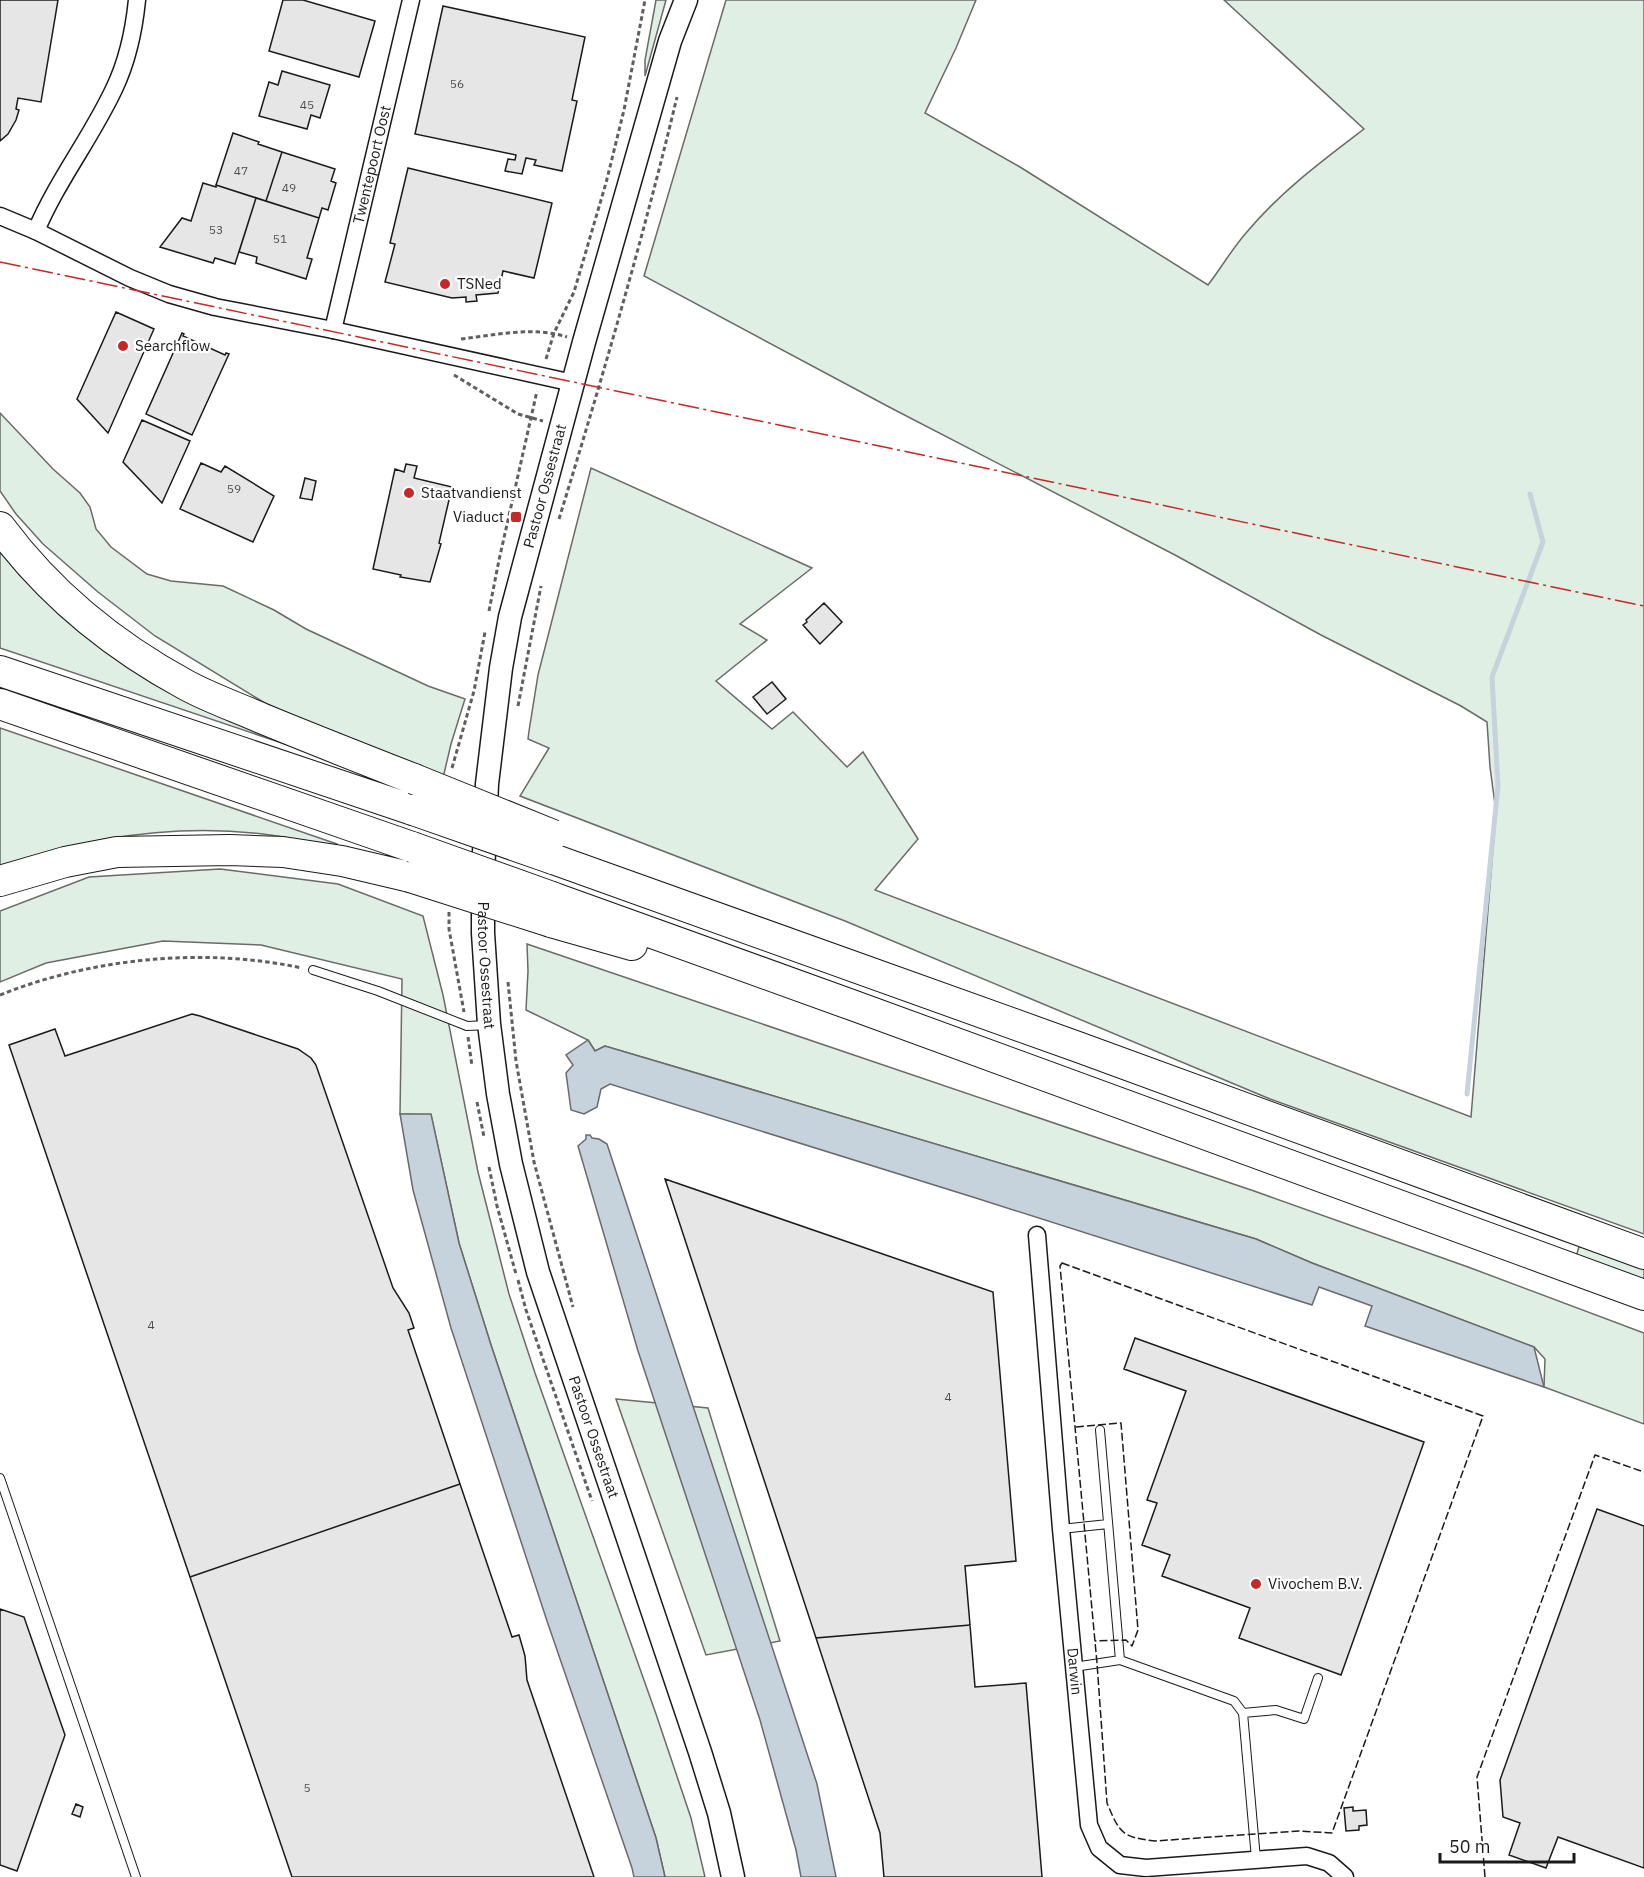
<svg xmlns="http://www.w3.org/2000/svg" width="1644" height="1877" viewBox="0 0 1644 1877" font-family="'IBM Plex Sans',sans-serif">
  <style>
    .green { fill: #e0efe3; stroke: #6a6a6a; stroke-width: 1.5 }
    .water { fill: #c6d2dc; stroke: #6a6a6a; stroke-width: 1.5 }
    .lines { fill: none; stroke-linecap: round; stroke-linejoin: round }
    .stream { stroke: #c6d2dc; stroke-width: 5 }
    .building { fill: #e6e6e6; stroke: #1a1a1a; stroke-width: 1.5 }
    .service-casing { stroke: #1a1a1a; stroke-width: 10 }
    .minor-casing { stroke: #1a1a1a; stroke-width: 19 }
    .secondary-casing { stroke: #1a1a1a; stroke-width: 25 }
    .motorway-casing { stroke: #1a1a1a; stroke-width: 32 }
    .path { stroke: #5f5f5f; stroke-width: 3; stroke-dasharray: 4.5 3; stroke-linecap: butt }
    .service { stroke: #fff; stroke-width: 8 }
    .minor { stroke: #fff; stroke-width: 16 }
    .secondary { stroke: #fff; stroke-width: 22 }
    .motorway { stroke: #fff; stroke-width: 30 }
    .motorway-bridge-casing { stroke: #1a1a1a; stroke-width: 32; stroke-linecap: butt }
    .motorway-bridge { stroke: #fff; stroke-width: 30 }
    .fence { stroke: #1a1a1a; stroke-width: 1.5; stroke-dasharray: 8 3; stroke-linecap: butt }
    .power { stroke: #c62828; stroke-width: 1.5; stroke-dasharray: 21 4.5 3 4.5; stroke-linecap: butt }
    .poi-dot { fill: #c62828; stroke: #fff; stroke-width: 2 }
    .labels { text-anchor: middle; stroke-width: 4.5; stroke-linejoin: round; paint-order: stroke }
    .number-label { font-size: 12px; fill: #4d4d4d }
    .street-label { font-size: 15px; fill: #1a1a1a; stroke: #fff }
    .poi-label { font-size: 15px; fill: #1a1a1a; stroke: #fff; text-anchor: start }
  </style>
  <rect width="100%" height="100%" fill="#fff"/>
  <path class="green" d="M656,0h10l-21,76v-16z
    M726,0h250l-20,48 -31,65 95,54 188,118c13,-17 24,-36 38,-52 34,-41 76,-72 118,-104l-140,-129h420v1234l-374,-135 -425,-178 -325,-125 29,-48 -21,-9 1,-8 9,-56 53,-207 221,100 -72,56 27,16 -51,41 56,48 21,-17 54,55 16,-15 55,87 -43,51 596,227 25,-305 -6,-45 -3,-45 -26,-16 -140,-71 -146,-80 -284,-147 -247,-132z
    M0,413l53,56 27,24 10,14 6,22 15,18 36,27 24,7 52,5 51,24 32,19 122,57 37,13 -14,45 -8,34 -100,-40 -78,-35 -110,-67 -57,-44 -55,-48 -27,-30 -16,-23z
    M0,544l28,34 319,187 -347,-117z
    M0,728l337,116 -1,3c-24,-5 -49,-10 -73,-13 -89,-11 -178,4 -263,32z
    M220,869l118,15 85,32 20,79 35,177 31,122 26,79 121,341 35,104 14,59h-40l-9,-39 -165,-493 -32,-102 -28,-128 -31,-1 2,-135 -141,-34 -98,-4 -117,22 -46,19v-71l89,-34z
    M527,944l727,247 214,76 176,66v91l-100,-37 1,-28 -11,-12 -222,-84 -56,-24 -651,-193 -10,5 -7,-11 -62,-30 2,-39z
    M1581,1240l63,24v28l-71,-25z
    M616,1399l92,9 72,233 -74,14z"/>
  <path class="water" d="M588,1040l7,11 10,-5 651,193 56,24 222,84 10,40 -179,-61 7,-20 -53,-19 -7,18 -333,-106 -369,-115 -9,5 -4,18 -13,7 -13,-4 -5,-37 7,-8 -7,-10z
    M400,1114h31l28,129 32,102 165,493 9,39h-31l-2,-9 -85,-247 -96,-293 -38,-138z
    M586,1135h4l2,3 7,1 8,5 210,640 19,93h-35l-5,-27 -36,-130 -122,-369 -60,-205 8,-7z"/>
  <g class="lines">
    <path class="stream" d="M1467,1094l31,-308 -6,-109 51,-135 -13,-48"/>
  </g>
  <path class="building" d="M0,0h58l-17,102 -23,-4 -2,11 3,1 -3,10 -8,14 -8,7z
    M283,0h20l72,21 -16,56 -90,-26z
    M443,6l142,31 -13,63 5,1 -15,70 -28,-6 2,-5 -10,-2 -4,16 -17,-3 3,-12 7,1 1,-5 -101,-21z
    M282,71l48,14 -10,33 -9,-3 -4,14 -48,-13 10,-34 9,3z
    M233,133l26,9 -1,2 24,8 -16,49 -50,-16z
    M282,152l53,17 -4,12 5,2 -8,27 -6,-2 -3,10 -53,-17z
    M408,168l144,35 -18,75 -31,-7 -5,22 -22,2 1,6 -11,1v-5l-14,1 -67,-16 10,-38 -5,-1z
    M203,183l13,4v-2l40,13 -21,66 -20,-6 -2,5 -53,-16 22,-29 9,3z
    M256,198l63,20 -12,40 5,1 -6,20 -50,-16 1,-6 -18,-5z
    M116,312l38,17 -46,104 -31,-34z
    M182,333l2,1 -1,2 42,19 1,-2 3,1 -37,81 -46,-21z
    M142,420l48,21 -28,62 -39,-41z
    M201,463l20,9 4,-6 49,30 -21,46 -73,-33z
    M406,464l11,2 -3,12 38,9 -13,56 2,1 -11,38 -30,-5 1,-2 -28,-6 22,-100 9,3z
    M305,478l11,3 -4,19 -12,-2z
    M824,603l18,19 -22,22 -17,-19 4,-3 -1,-2z
    M772,682l14,17 -19,15 -14,-17z
    M192,1014l8,2 98,33 13,9 5,7 77,223 16,25 5,15 -6,2 52,154 -270,93 -181,-532 46,-16 10,27z
    M665,1179l328,113 23,269 -51,5 5,59 -154,13z
    M1135,1338l289,104 -83,233 -102,-37 11,-30 -88,-32 8,-21 -28,-10 15,-42 -10,-3 39,-109 -62,-22z
    M460,1484l52,153 7,-2 6,21 2,24 67,197h-302l-102,-300z
    M1597,1509l47,17v342l-86,-31 -12,31 -37,-13 11,-32 -17,-6 -3,-37z
    M0,1609l24,8 41,118 -48,136 -17,-6z
    M970,1625l5,62 51,-4 16,194h-158l-4,-44 -64,-195z
    M76,1804l7,3 -3,10 -8,-3z
    M1353,1807v4l13,-1 1,15 -8,1v4l-13,1 -2,-23z"/>
  <g class="lines">
    <g class="service-casing">
      <path id="service" d="M313,970l65,21 89,35 22,-1
        M1100,1430l20,230 114,41 9,12 13,146
        M0,1478l136,399
        M1061,1529l47,-5
        M1074,1667l46,-7
        M1243,1713l33,-3 28,9 14,-41"/>
    </g>
    <g class="minor-casing">
      <g id="minor">
        <path d="M0,216l36,15 94,47 39,16 46,13 118,23 240,53"/>
        <path d="M36,231c21,-50 55,-93 78,-142 13,-27 20,-59 23,-89"/>
        <path id="s1" d="M333,330l78,-330"/>
        <path id="s2" d="M1037,1235l24,294 28,296 10,23 21,17 26,3 161,-12 22,7 16,14"/>
      </g>
    </g>
    <g class="secondary-casing">
      <g id="secondary">
        <path id="s3" d="M686,0l-16,41 -86,301 -74,275 -9,51 -14,116 -4,91v58l6,91 9,70 13,70 27,108 162,480 19,61 14,64"/>
      </g>
    </g>
    <g class="motorway-casing">
      <path id="motorway" d="M0,527c49,66 114,119 186,158 24,13 50,22 75,33 51,21 102,41 153,61
        M0,671l413,139
        M0,704l412,143
        M553,859l525,188 566,207
        M0,881l65,-19 52,-10 113,-2 53,2 59,9 68,16
        M552,897l300,108 792,290
        M551,922l81,23"/>
    </g>
    <path class="path" d="M461,339c35,-4 72,-13 106,-2
      M546,359l8,-26 20,-41 32,-109 18,-73 21,-110
      M454,375l64,39 25,7
      M559,519c43,-140 84,-280 118,-422
      M489,611l10,-51 38,-169
      M518,706l23,-120
      M452,768l22,-77 11,-59
      M449,912v17l15,83
      M508,982l8,79 18,101 39,145
      M0,995c92,-37 204,-48 302,-27
      M468,1037l4,29
      M477,1102l7,35
      M489,1167l8,39 19,68
      M518,1280l8,30 66,191"/>
    <use href="#service" class="service"/>
    <use href="#minor" class="minor"/>
    <use href="#secondary" class="secondary"/>
    <use href="#motorway" class="motorway"/>
    <g class="motorway-bridge-casing">
      <path id="motorway-bridge" d="M414,779l139,56
        M413,810l140,49
        M412,847l140,50
        M410,877l141,45"/>
    </g>
    <use href="#motorway-bridge" class="motorway-bridge"/>
    <path class="fence" d="M1062,1263l421,153 -151,417 -33,-2 -144,10c-33,-4 -35,-7 -48,-38l-10,-140 -37,-397z
      M1076,1427l45,-4 17,207 -6,16 -6,-6 -31,1
      M1485,1877l-8,-100 118,-322 49,17"/>
    <path class="power" d="M0,262l1644,344"/>
  </g>
  <g class="poi-dot">
    <circle cx="445" cy="284" r="6"/>
    <circle cx="123" cy="346" r="6"/>
    <circle cx="409" cy="493" r="6"/>
    <rect x="510" y="511" width="12" height="12" rx="3"/>
    <circle cx="1256" cy="1584" r="6"/>
  </g>
  <g class="labels">
    <g class="number-label">
      <text x="457" y="88">56</text>
      <text x="307" y="109">45</text>
      <text x="241" y="175">47</text>
      <text x="289" y="192">49</text>
      <text x="216" y="234">53</text>
      <text x="280" y="243">51</text>
      <text x="234" y="493">59</text>
      <text x="151" y="1329">4</text>
      <text x="948" y="1401">4</text>
      <text x="307" y="1792">5</text>
    </g>
    <g class="street-label">
      <text dy="5" stroke="none"><textPath href="#s1" startOffset="170">Twentepoort Oost</textPath></text>
      <text transform="translate(545 486) rotate(-75)" y="5">Pastoor Ossestraat</text>
      <text dy="5" stroke="none"><textPath href="#s3" startOffset="992">Pastoor Ossestraat</textPath></text>
      <text dy="5" stroke="none"><textPath href="#s3" startOffset="1478">Pastoor Ossestraat</textPath></text>
      <text dy="5" stroke="none"><textPath href="#s2" startOffset="438">Darwin</textPath></text>
    </g>
    <g class="poi-label">
      <text x="457" y="289">TSNed</text>
      <text x="135" y="351">Searchflow</text>
      <text x="421" y="498">Staatvandienst</text>
      <text x="504" y="522" text-anchor="end">Viaduct</text>
      <text x="1268" y="1589">Vivochem B.V.</text>
    </g>
  </g>
  <path d="M1440 1853v9h134v-9" fill="none" stroke="#1a1a1a" stroke-width="3"/>
  <text x="1449" y="1853" font-size="18" fill="#1a1a1a" stroke="#ffffff" stroke-width="4.5" paint-order="stroke">50 m</text>
</svg>
